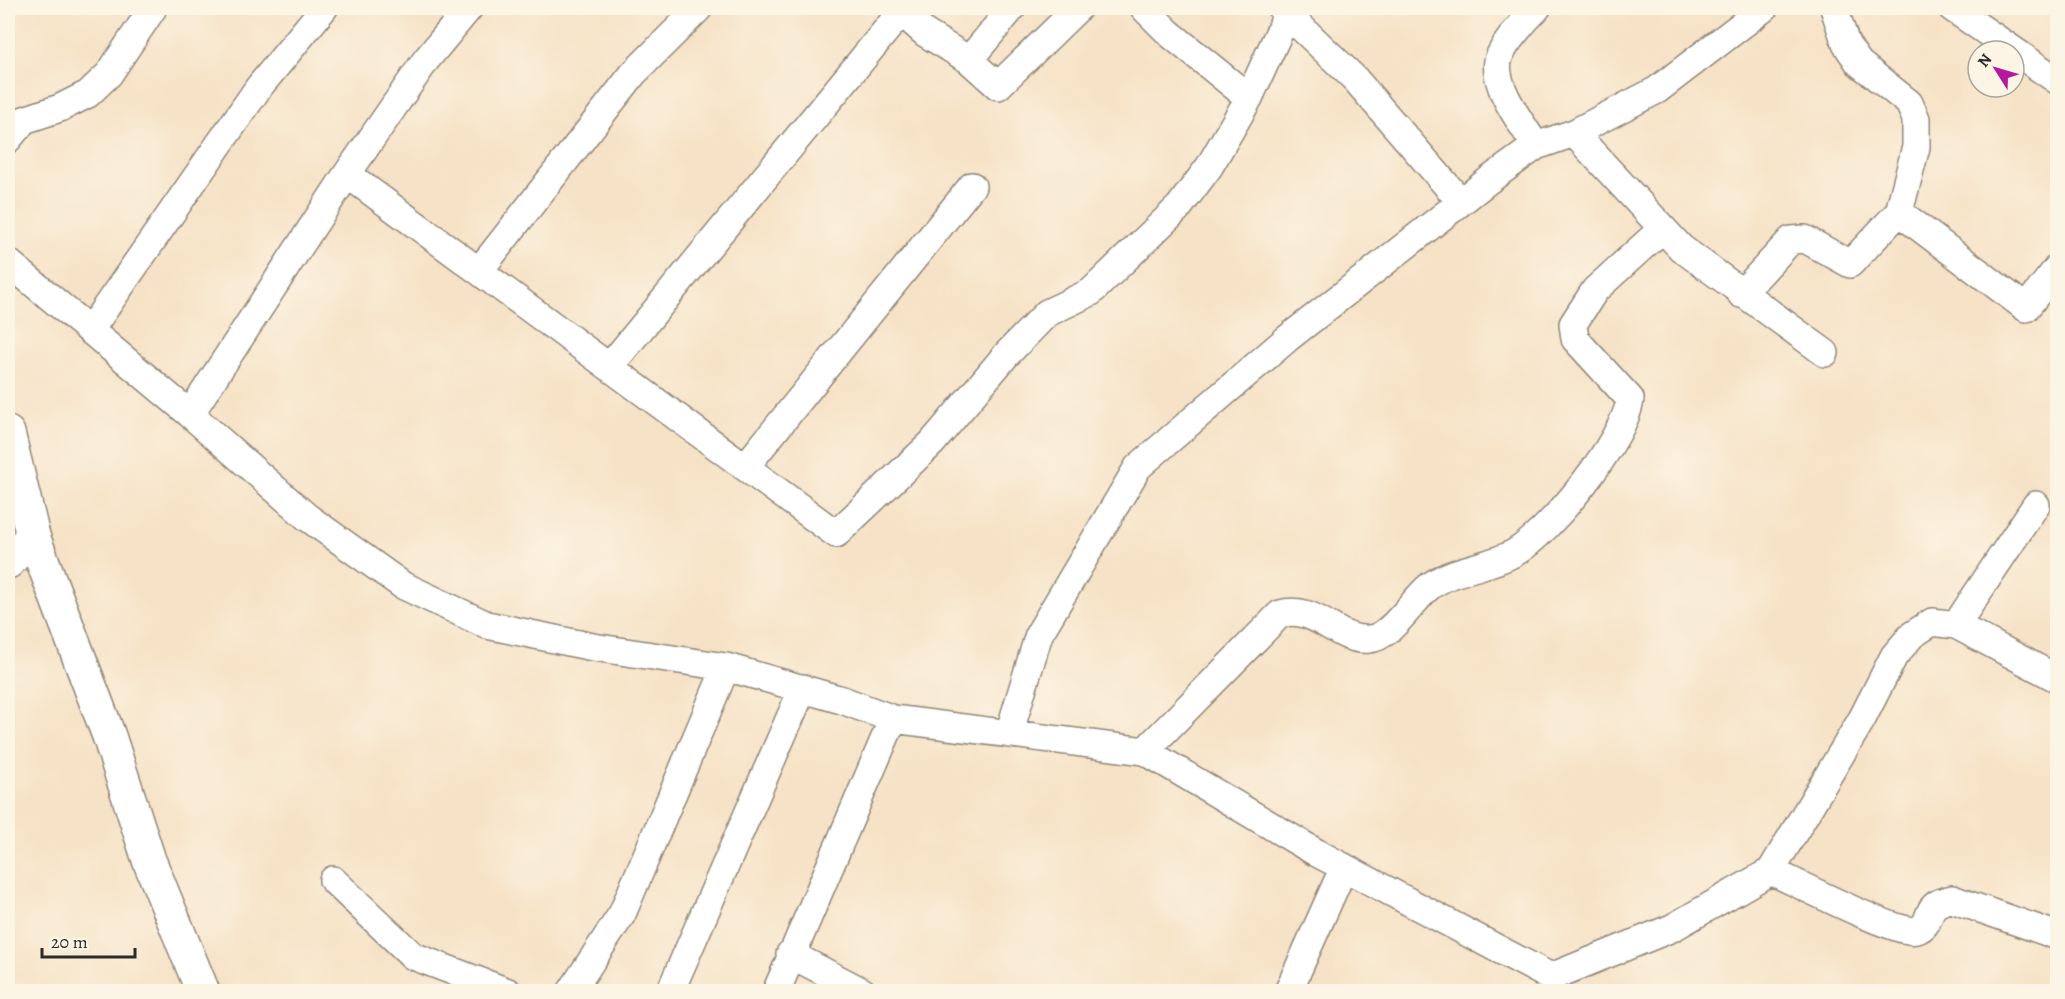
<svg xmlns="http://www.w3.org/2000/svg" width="2065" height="999" viewBox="0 0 2065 999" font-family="Alegreya,serif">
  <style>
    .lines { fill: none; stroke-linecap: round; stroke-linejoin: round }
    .minor-casing { stroke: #908678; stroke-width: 30 }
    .tertiary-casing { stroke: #908678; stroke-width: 36 }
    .primary-casing { stroke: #908678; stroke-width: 36 }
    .minor { stroke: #fff; stroke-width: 27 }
    .tertiary { stroke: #fff; stroke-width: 33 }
    .primary { stroke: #fff; stroke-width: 33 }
  </style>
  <rect width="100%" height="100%" fill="#fcf5e5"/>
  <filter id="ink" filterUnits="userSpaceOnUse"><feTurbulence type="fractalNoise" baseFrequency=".0167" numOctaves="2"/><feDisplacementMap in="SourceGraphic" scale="12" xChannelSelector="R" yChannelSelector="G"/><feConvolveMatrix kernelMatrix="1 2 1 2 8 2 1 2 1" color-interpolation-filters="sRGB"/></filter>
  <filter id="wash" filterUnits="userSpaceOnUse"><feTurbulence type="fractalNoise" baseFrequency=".008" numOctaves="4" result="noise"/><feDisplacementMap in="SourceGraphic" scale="24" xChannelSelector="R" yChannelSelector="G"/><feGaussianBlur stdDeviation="1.35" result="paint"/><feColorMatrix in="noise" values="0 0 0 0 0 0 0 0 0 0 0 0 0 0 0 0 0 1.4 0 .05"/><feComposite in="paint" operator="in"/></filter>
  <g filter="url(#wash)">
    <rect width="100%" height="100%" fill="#f6e2c6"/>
  </g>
  <g filter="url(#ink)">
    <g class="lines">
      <g class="minor-casing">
        <path id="minor" d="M897,8l28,25 44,27 29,26 80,-78
          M1144,8l25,25 80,65
          M1281,8l74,71 106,123
          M1952,8l106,73
          M969,60l43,-52
          M1574,133l107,115 144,105
          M8,139l16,-19 36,-12 28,-14 21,-20 44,-66
          M1536,146c-13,-21 -43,-59 -38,-85 3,-15 29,-43 39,-53
          M347,174l79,-114 43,-52
          M1899,212l127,96 32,-41
          M8,262l182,152 117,103 95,68 85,40 106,22 133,20 116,33 51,19 252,32 172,102 234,124 121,-49 99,-57 91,-152 32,-63 18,-21 20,-13 24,3 102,54
          M479,271l154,-197 66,-66
          M1741,294l50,-54 14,-1 45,25 49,-52 17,-65v-28l-7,-16 -50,-40 -13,-19 -12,-36
          M90,330l169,-243 65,-79
          M610,366l292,-355
          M190,414l157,-240 489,360 96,-91 74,-88 41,-42 44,-21 88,-85 30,-40 40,-69 38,-83 8,-7
          M746,466l226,-280
          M1956,625l80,-120
          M1009,734l30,-100 99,-167 150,-129 201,-158 47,-34 38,-13 83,-43 107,-82
          M1145,751l135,-137c38,-10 55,28 89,25 22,-1 44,-40 61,-53 25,-18 57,-18 84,-33 36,-20 112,-115 116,-154l-55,-60 -2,-15 22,-34 67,-61
          M1771,871c22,10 130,66 146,59 19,-7 3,-26 35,-31l106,37
          M333,880l80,76 95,36
          M790,954l73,38
          M571,992l51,-78 104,-247
          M670,992l133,-304
          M776,992l117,-273
          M1288,992l56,-125"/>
      </g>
      <g class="tertiary-casing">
        <path id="tertiary" d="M8,562l25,-26"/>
      </g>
      <g class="primary-casing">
        <path id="primary" d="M8,433l25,103 76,200 40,124 54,132"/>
      </g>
      <use href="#minor" class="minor"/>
      <use href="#tertiary" class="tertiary"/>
      <use href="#primary" class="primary"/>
    </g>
  </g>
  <rect width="2065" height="999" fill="none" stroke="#fcf5e5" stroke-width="30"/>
  <g transform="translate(1996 69) rotate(307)"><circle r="28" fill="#fcf5e5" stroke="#a8a49b" stroke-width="1.5"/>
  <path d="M0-4.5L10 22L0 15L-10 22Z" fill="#b5179e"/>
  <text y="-9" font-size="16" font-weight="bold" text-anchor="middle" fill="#2b2b2b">N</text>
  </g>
  <path d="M42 948v9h93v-9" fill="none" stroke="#2b2b2b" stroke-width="3"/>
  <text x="51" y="948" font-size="18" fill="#2b2b2b" stroke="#fcf5e5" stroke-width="4.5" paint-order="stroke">20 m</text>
</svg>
